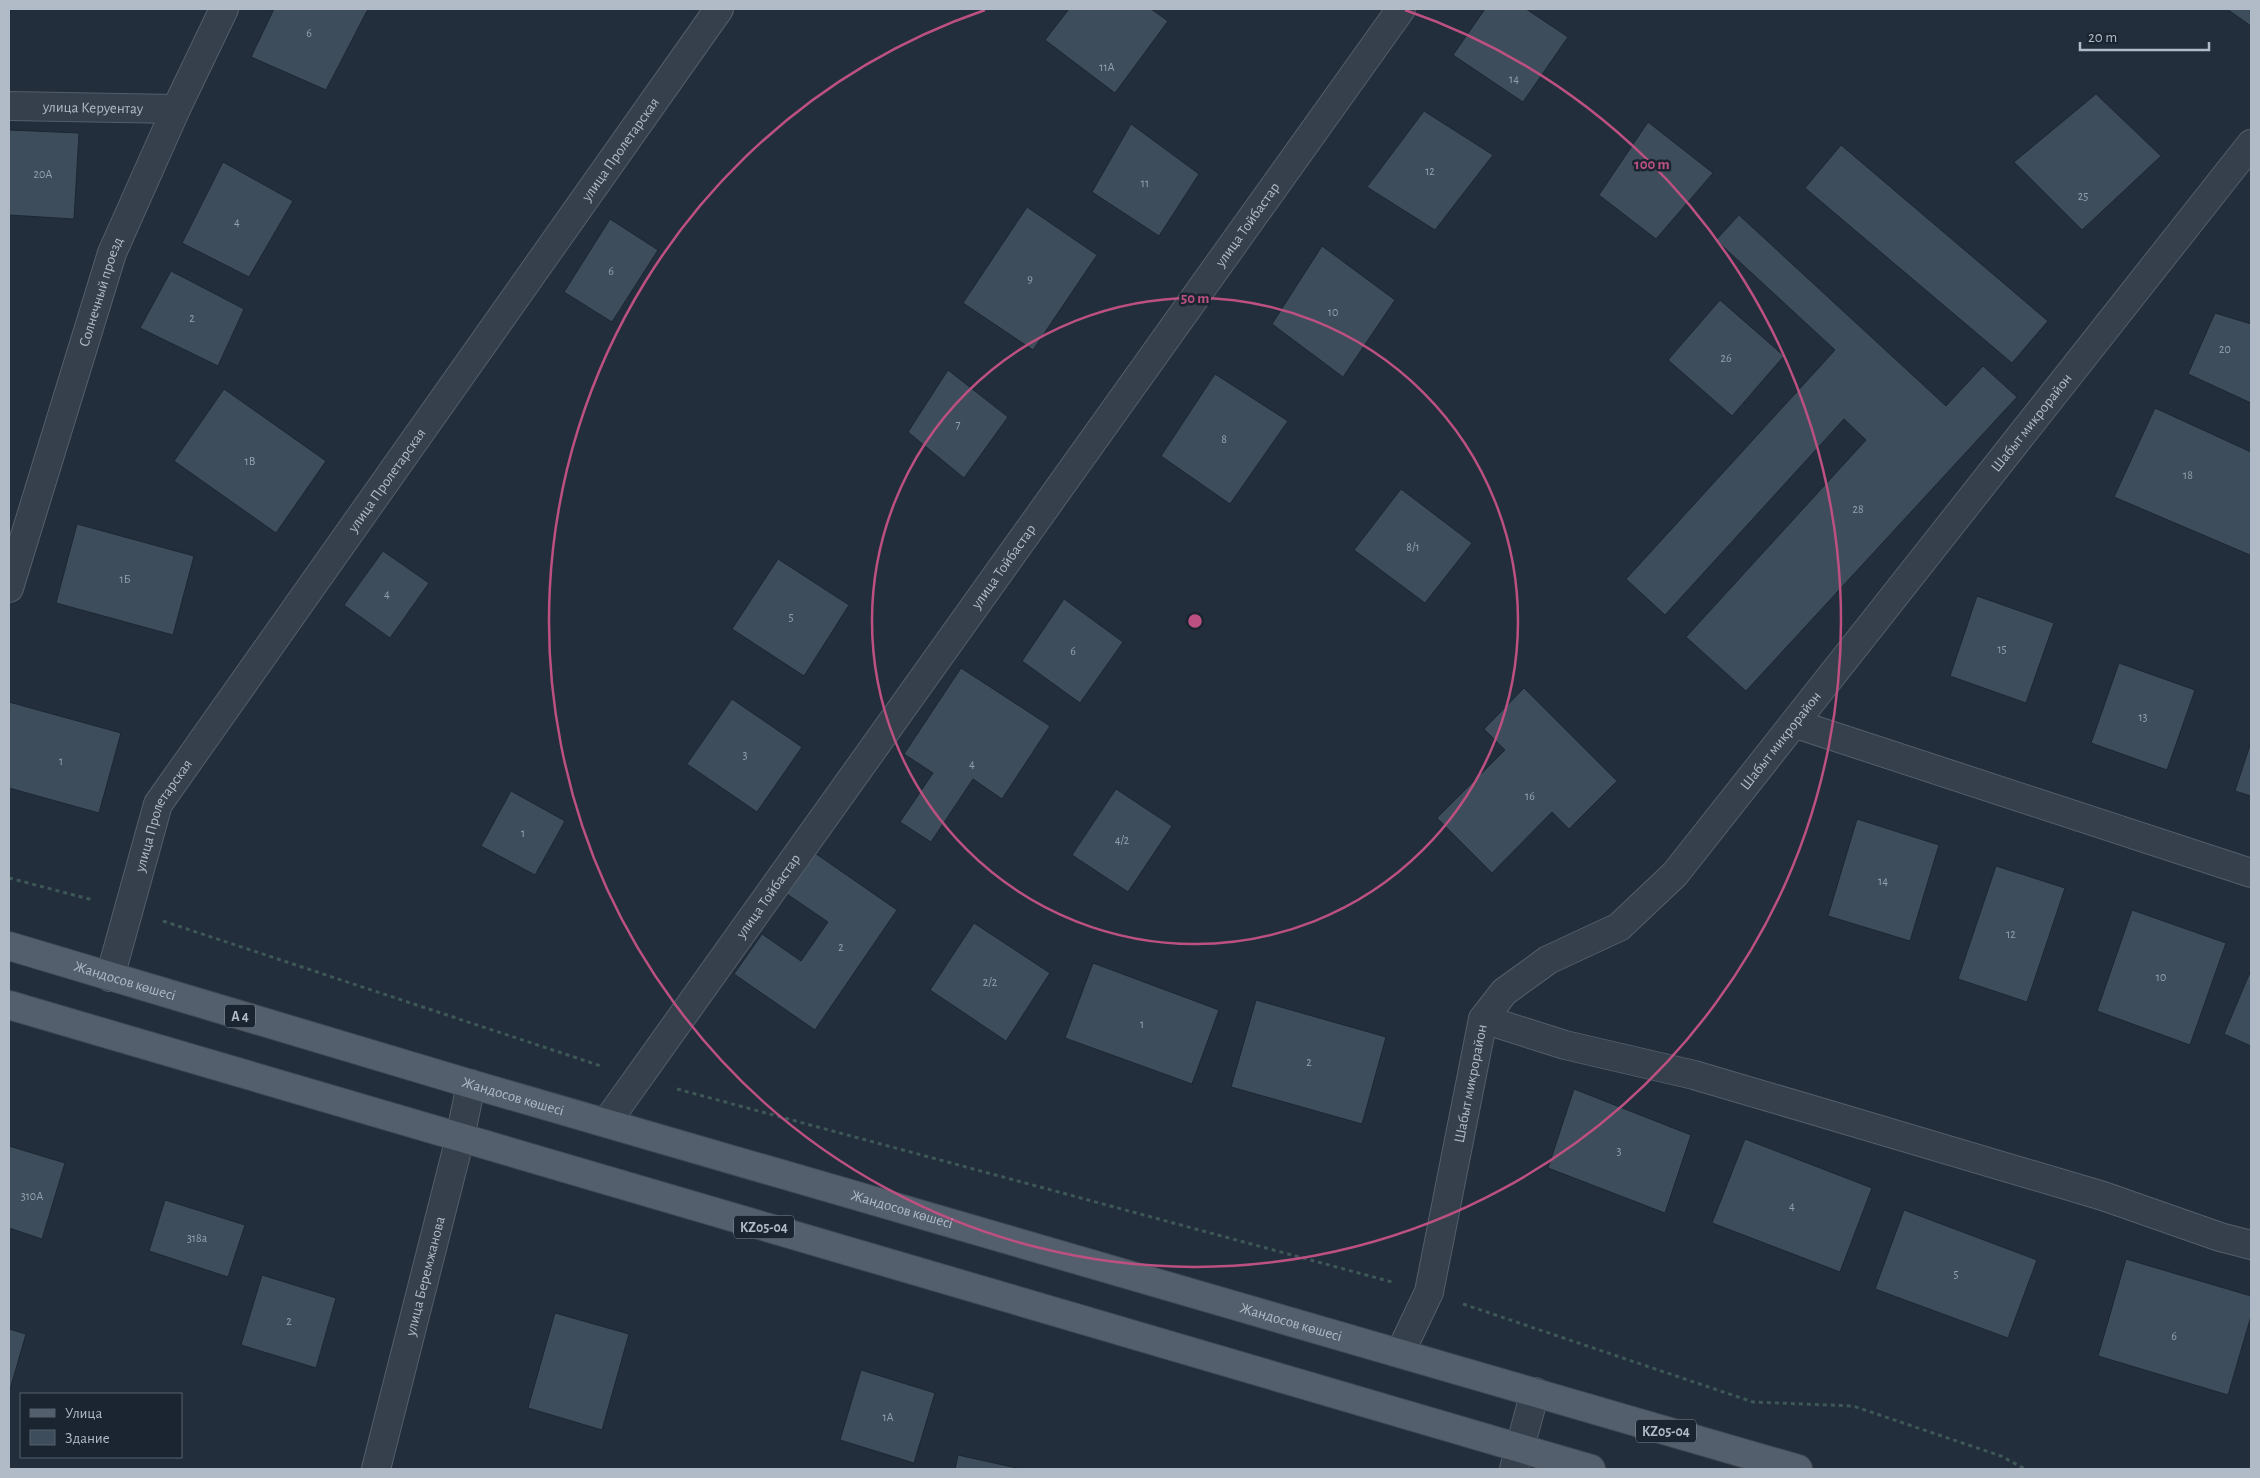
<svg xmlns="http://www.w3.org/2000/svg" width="2260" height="1478" viewBox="0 0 2260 1478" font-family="'Alegreya Sans',sans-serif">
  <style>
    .building { fill: #3d4d5b; stroke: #1d2733 }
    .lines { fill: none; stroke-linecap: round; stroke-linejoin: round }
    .street-casing { stroke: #545e6a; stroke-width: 30 }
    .primary-casing { stroke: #3f4955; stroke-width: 30 }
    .path { stroke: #3e5757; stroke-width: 3; stroke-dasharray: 4 4; stroke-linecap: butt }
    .street { stroke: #36404c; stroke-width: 28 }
    .primary { stroke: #535f6c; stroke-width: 28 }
    .ring { fill: none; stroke: #bc5181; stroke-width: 2.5 }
    .labels { text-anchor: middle; stroke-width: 5; stroke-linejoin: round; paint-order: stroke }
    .number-label { font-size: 12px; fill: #94a0ad }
    .shield { fill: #1b2531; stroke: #848e9b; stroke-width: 1 }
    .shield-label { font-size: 14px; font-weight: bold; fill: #b1bbc8 }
    .street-label { font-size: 15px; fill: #b1bbc8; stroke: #1b2531 }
    .centre { fill: #bc5181; stroke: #1b2531; stroke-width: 2.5 }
    .ring-label { font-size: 15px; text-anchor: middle; font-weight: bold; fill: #bc5181; stroke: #1b2531; stroke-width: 5; stroke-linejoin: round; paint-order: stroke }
  </style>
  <rect width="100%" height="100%" fill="#222e3c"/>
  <path class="building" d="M274,9h94l-42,81 -75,-33z
    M1069,9h82l17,12 -53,72 -70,-53z
    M1485,9h41l42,28 -45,65 -70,-47z
    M2227,9h24v17z
    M2096,94l65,62 -79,74 -68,-68z
    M1424,111l69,44 -58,75 -68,-43z
    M1648,122l65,51 -57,66 -57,-44z
    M1131,124l68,50 -40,62 -67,-44z
    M9,130l70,3 -5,86 -65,-4z
    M1841,145l207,176 -36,42 -207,-175z
    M223,162l70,39 -44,76 -67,-34z
    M1027,207l70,48 -64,95 -70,-47z
    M1739,215l207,191 37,-40 34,31 -271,294 -60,-54 180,-197 -22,-21 -179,196 -39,-36 209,-229 -119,-110z
    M610,219l48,31 -46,72 -48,-30z
    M1322,246l73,54 -52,77 -71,-53z
    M171,271l73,38 -26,57 -78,-38z
    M1720,300l64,56 -52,60 -64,-56z
    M2215,313l36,11v79l-63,-29z
    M948,370l60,47 -44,61 -56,-46z
    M1215,374l73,47 -58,83 -69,-48z
    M224,389l102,72 -50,72 -102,-72z
    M2155,408l96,44v98l-1,5 -136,-58z
    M1401,489l71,54 -47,60 -71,-53z
    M77,524l117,32 -21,79 -117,-32z
    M383,551l46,32 -39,55 -46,-33z
    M778,559l71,46 -45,71 -72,-47z
    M1977,596l77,27 -28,80 -76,-27z
    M1064,599l59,43 -43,61 -58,-42z
    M2119,663l76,27 -28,80 -76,-27z
    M961,668l89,58 -48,73 -29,-20 -42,63 -31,-20 33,-49 -29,-19z
    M1524,688l93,93 -48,48 -17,-17 -60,61 -55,-55 68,-68 -21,-21z
    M732,699l70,48 -45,65 -70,-48z
    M9,702l112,31 -22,80 -90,-25z
    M2251,742v54l-16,-5z
    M1116,789l56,37 -44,66 -56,-37z
    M511,791l54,30 -30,54 -54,-29z
    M1857,819l82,26 -29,96 -82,-25z
    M812,851l85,59 -82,120 -81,-56 28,-40 39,27 27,-39 -44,-30z
    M1996,866l69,22 -38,114 -69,-23z
    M2132,910l94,33 -36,102 -93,-34z
    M974,923l76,50 -44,68 -76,-51z
    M1093,963l126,47 -27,74 -127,-46z
    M2251,970v76l-27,-12z
    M1256,1000l130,37 -24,87 -131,-37z
    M1574,1089l117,46 -26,78 -117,-45z
    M1745,1139l127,49 -32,84 -128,-49z
    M9,1146l56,17 -23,76 -33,-11z
    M165,1200l80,25 -17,52 -79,-26z
    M1904,1210l133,50 -29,78 -133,-49z
    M2126,1259l125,37v20l-23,79 -130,-39z
    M262,1275l74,23 -20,70 -75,-23z
    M555,1313l74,21 -27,96 -74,-22z
    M9,1329l17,5 -17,59z
    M861,1370l74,23 -21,70 -74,-23z
    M958,1455l63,14h-66z"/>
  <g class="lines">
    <g class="street-casing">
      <g id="street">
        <path id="s1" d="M9,106l167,3"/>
        <path id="s2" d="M9,588l103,-335 64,-144 48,-100"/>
        <path d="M1796,724l455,149"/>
        <path id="s3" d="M110,977l48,-173 561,-795"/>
        <path d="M1483,1019l82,26 129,30 112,33 297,88 117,41 31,8"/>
        <path id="s4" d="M606,1123l795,-1114"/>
        <path id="s5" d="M1400,1353l29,-61 54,-273 21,-27 44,-32 71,-33 56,-53 576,-730"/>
        <path id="s6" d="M376,1469l84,-331 11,-54"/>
        <path d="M1514,1469l21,-77"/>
      </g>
    </g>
    <g class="primary-casing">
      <g id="primary">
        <path id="s7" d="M9,946l462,138 1327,385"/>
        <path d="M9,1005l1582,464"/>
      </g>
    </g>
    <path class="path" d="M9,878l84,22
      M163,921l438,145
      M677,1089l715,193
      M1463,1304l290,98 100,4 148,50 24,13"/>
    <use href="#street" class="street"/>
    <use href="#primary" class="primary"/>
  </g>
  <g class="ring">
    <circle cx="1195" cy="621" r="323"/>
    <path d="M1405 10A646 646 0 1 1 985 10"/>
  </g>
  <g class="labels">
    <g class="number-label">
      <text x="309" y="37">6</text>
      <text x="1107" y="71">11А</text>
      <text x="1514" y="83">14</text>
      <text x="1430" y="175">12</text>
      <text x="43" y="178">20А</text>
      <text x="1145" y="187">11</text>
      <text x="2083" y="200">25</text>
      <text x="237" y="226">4</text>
      <text x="611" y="275">6</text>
      <text x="1030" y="283">9</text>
      <text x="1333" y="316">10</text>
      <text x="192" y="322">2</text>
      <text x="2225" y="353">20</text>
      <text x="1726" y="362">26</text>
      <text x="958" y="428">7</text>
      <text x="1224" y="443">8</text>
      <text x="250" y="465">1В</text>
      <text x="2188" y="479">18</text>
      <text x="1858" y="513">28</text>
      <text x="1413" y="551">8/1</text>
      <text x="125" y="583">1Б</text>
      <text x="387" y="598">4</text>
      <text x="791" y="621">5</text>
      <text x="2002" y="653">15</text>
      <text x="1073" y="655">6</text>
      <text x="2143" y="721">13</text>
      <text x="745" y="759">3</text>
      <text x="61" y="765">1</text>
      <text x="972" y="768">4</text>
      <text x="1530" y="800">16</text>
      <text x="523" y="837">1</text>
      <text x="1122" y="844">4/2</text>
      <text x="1883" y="885">14</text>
      <text x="2011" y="938">12</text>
      <text x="841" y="951">2</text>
      <text x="2161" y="981">10</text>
      <text x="990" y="986">2/2</text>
      <text x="1142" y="1028">1</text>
      <text x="1309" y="1066">2</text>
      <text x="1619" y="1155">3</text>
      <text x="32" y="1200">310А</text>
      <text x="1792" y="1210">4</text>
      <text x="197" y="1242">318а</text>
      <text x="1956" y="1278">5</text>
      <text x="289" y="1325">2</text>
      <text x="2174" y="1340">6</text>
      <text x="888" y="1421">1А</text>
    </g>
    <g class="shield">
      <rect x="225" y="1004.5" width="30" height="23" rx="4"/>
      <rect x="734" y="1215.5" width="60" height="23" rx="4"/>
      <rect x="1636" y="1419.5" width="60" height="23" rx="4"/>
    </g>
    <g class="shield-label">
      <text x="240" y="1021">А 4</text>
      <text x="764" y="1232">KZ05-04</text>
      <text x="1666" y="1436">KZ05-04</text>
    </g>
    <g class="street-label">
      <text dy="5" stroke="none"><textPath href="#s1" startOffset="84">улица Керуентау</textPath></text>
      <text dy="5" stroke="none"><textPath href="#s3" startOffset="981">улица Пролетарская</textPath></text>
      <text dy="5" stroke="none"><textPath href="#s4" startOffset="1104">улица Тойбастар</textPath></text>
      <text dy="5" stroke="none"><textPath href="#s2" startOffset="310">Солнечный проезд</textPath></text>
      <text dy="5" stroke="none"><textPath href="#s5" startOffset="1165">Шабыт микрорайон</textPath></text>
      <text dy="5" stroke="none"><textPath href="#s3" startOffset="576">улица Пролетарская</textPath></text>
      <text dy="5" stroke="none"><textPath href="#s4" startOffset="684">улица Тойбастар</textPath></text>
      <text dy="5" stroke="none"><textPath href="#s5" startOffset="760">Шабыт микрорайон</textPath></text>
      <text dy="5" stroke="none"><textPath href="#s3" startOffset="171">улица Пролетарская</textPath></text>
      <text dy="5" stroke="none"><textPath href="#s4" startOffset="279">улица Тойбастар</textPath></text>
      <text dy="5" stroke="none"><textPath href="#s7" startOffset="121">Жандосов көшесі</textPath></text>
      <text dy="5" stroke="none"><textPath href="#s5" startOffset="280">Шабыт микрорайон</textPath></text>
      <text dy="5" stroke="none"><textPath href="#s7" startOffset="526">Жандосов көшесі</textPath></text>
      <text dy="5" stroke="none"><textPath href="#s7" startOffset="931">Жандосов көшесі</textPath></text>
      <text dy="5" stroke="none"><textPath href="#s6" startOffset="199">улица Беремжанова</textPath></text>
      <text dy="5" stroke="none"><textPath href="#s7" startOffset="1336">Жандосов көшесі</textPath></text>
    </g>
  </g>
  <circle cx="1195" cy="621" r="8" class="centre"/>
  <g class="ring-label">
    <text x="1652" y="169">100 m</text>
    <text x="1195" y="303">50 m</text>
  </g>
  <rect width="2260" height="1478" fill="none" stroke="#b1bbc8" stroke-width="20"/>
  <rect x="20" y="1393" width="162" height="65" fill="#1b2531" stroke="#57616d"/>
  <rect x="30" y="1409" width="25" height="8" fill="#535f6c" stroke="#57616d"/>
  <text x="65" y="1418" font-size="15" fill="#b1bbc8">Улица</text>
  <rect x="30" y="1430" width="25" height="15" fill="#3d4d5b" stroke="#57616d"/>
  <text x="65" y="1443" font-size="15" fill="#b1bbc8">Здание</text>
  <path d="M2080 42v8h129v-8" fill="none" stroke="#b1bbc8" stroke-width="2.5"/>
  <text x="2088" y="42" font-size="15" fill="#b1bbc8" stroke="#1b2531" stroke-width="4" paint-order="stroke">20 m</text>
</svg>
